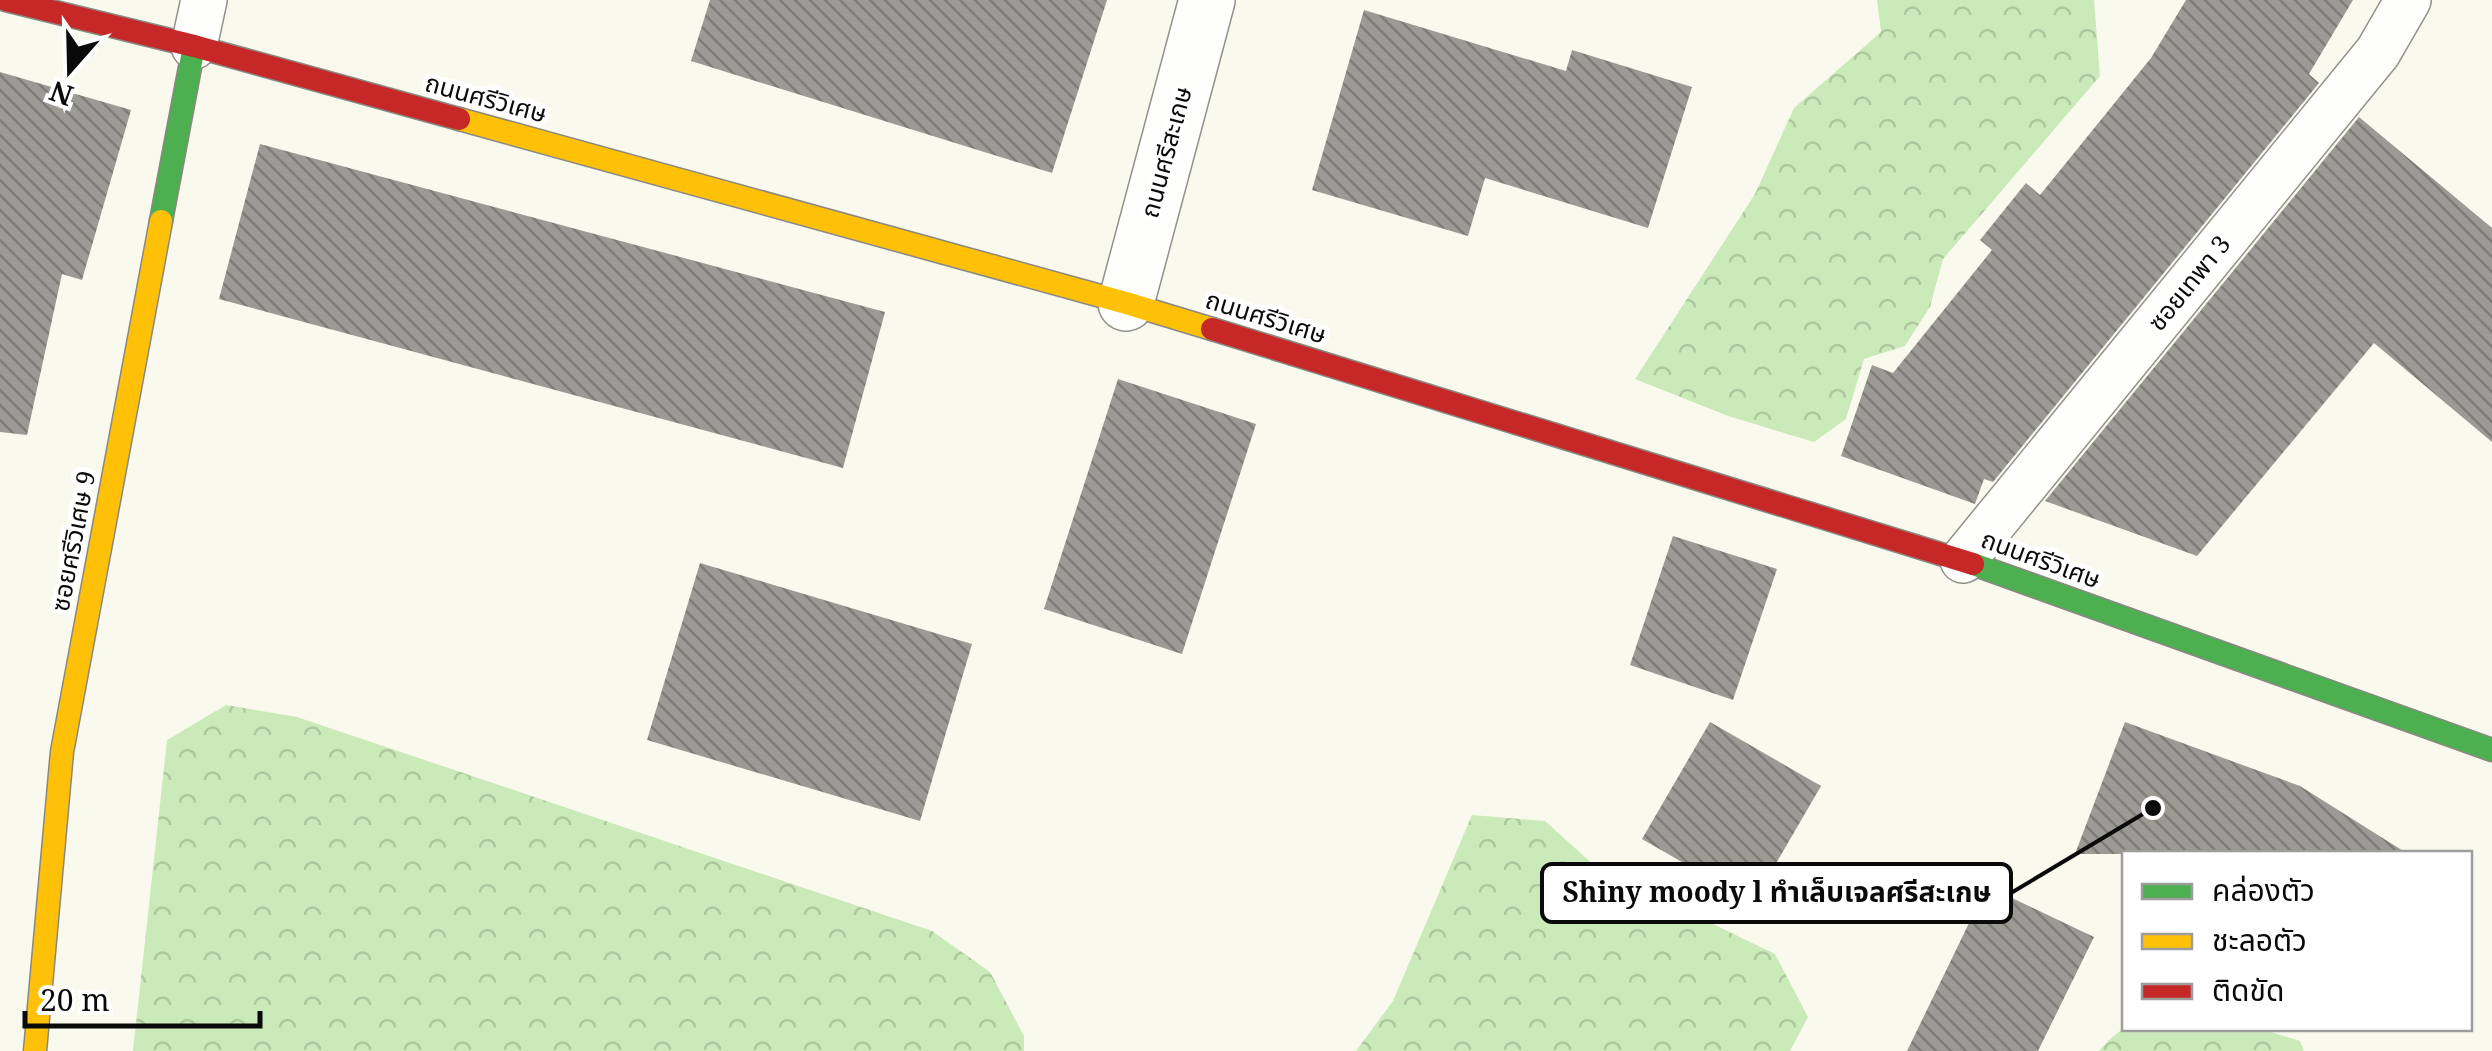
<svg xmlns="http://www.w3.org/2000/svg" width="2492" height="1051" viewBox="0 0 2492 1051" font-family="'Noto Serif','Noto Sans Thai',serif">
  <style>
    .forest { fill: url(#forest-crowns) }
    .building { fill: url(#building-back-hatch) }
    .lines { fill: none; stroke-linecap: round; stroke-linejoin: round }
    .lane-casing { stroke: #92928c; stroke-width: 48 }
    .street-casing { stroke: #92928c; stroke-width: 58 }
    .fast-casing { stroke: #898883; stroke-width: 25 }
    .slow-casing { stroke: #898883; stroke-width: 25 }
    .jam-casing { stroke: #898883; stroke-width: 25 }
    .lane { stroke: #fefefc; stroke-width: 45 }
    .street { stroke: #fefefc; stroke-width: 55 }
    .fast { stroke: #4caf50; stroke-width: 22 }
    .slow { stroke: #ffc107; stroke-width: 22 }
    .jam { stroke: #c62828; stroke-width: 22 }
    .labels { text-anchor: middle; stroke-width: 10; stroke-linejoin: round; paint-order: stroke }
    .street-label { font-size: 25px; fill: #0a0a0a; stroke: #fff }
    .leader { fill: none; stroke: #0a0a0a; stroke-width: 4 }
    .callout-dot { fill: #0a0a0a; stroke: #fff; stroke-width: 4 }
    .callout { fill: #fff; stroke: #0a0a0a; stroke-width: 4 }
    .callout-label { font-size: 28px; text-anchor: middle; font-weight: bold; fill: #0a0a0a }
  </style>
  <defs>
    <pattern id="forest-crowns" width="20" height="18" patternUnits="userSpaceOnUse" patternTransform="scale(2.5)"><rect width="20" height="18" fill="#cbeab9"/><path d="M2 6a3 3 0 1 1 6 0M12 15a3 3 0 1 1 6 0" fill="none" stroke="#adc79e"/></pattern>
    <pattern id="building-back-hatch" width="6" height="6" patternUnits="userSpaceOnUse" patternTransform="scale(2.5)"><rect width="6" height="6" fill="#9c9a94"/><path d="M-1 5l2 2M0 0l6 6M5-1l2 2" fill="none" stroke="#7d7c77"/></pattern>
  </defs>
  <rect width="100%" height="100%" fill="#faf9ed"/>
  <path class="forest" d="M1877,0h217l6,76 -157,183 -13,48 -25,39 -41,13 -18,60 -32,23 -86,-26 -93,-37 120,-185 39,-86 87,-76z
    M226,705l71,12 635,214 58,41 34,64v15h-891l34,-311z
    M1472,815l73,6 52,47 178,86 33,63 -18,34h-434l37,-50z
    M2124,1028l137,1 39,12 4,10h-205l12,-13z"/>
  <path class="building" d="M710,0h397l-55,173 -361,-112z
    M2186,0h167l-44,74 10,9 -326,399 -9,-3 -9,25 -134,-48 31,-91 21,8 99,-123 -12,-10 46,-57 14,12 111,-137z
    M1364,10l202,61 6,-21 120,37 -44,141 -163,-50 -17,58 -156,-46z
    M0,72l131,38 -49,170 -20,-6 -35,161 -27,-3z
    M2359,117l133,111v214l-118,-99 -177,213 -152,-55z
    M260,144l625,168 -42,156 -624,-169z
    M1118,379l138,45 -74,230 -138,-45z
    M1673,536l104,33 -44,131 -103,-35z
    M700,563l272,81 -52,177 -273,-81z
    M1710,722l111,64 -68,117 -111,-64z
    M2125,722l175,64 108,68h-333z
    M1987,886l107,51 -56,114h-131z"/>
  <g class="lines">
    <g class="lane-casing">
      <path id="lane" d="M194,46l10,-46
        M1963,560l415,-508 30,-52"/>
    </g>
    <g class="street-casing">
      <path id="street" d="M1126,303l81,-303"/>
    </g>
    <g class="fast-casing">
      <path id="fast" d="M161,221l33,-175
        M1973,564l519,186"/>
    </g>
    <g class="slow-casing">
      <path id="slow" d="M459,119l667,184 86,26
        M35,1051l27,-299 99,-531"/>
    </g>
    <g class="jam-casing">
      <path id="jam" d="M6,0l188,46 265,73
        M1212,329l761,235"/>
    </g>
    <use href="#lane" class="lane"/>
    <use href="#street" class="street"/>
    <use href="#fast" class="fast"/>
    <use href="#slow" class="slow"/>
    <use href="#jam" class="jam"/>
  </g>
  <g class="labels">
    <g class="street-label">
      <text transform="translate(486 98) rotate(15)" y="9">ถนนศรีวิเศษ</text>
      <text transform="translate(1166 152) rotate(-75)" y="9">ถนนศรีสะเกษ</text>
      <text transform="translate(2189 283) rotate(-51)" y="9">ซอยเทพา 3</text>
      <text transform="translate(1266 317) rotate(17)" y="9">ถนนศรีวิเศษ</text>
      <text transform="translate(73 541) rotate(-79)" y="9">ซอยศรีวิเศษ 9</text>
      <text transform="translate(2041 559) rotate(20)" y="9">ถนนศรีวิเศษ</text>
    </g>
  </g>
  <path class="leader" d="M2153 808L2011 893"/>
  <circle class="callout-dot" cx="2153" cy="808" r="10"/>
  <rect class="callout" x="1542" y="864" width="469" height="58" rx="10"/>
  <g class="callout-label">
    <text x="1777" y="902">Shiny moody l ทำเล็บเจลศรีสะเกษ</text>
  </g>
  <rect x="2122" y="851" width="350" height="180" fill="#ffffff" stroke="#9d9d9d" stroke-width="2.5"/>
  <rect x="2142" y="884" width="50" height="15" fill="#4caf50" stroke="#9d9d9d" stroke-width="2.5"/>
  <text x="2212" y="901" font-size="30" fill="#0a0a0a">คล่องตัว</text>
  <rect x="2142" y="934" width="50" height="15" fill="#ffc107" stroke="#9d9d9d" stroke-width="2.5"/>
  <text x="2212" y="951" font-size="30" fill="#0a0a0a">ชะลอตัว</text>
  <rect x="2142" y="984" width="50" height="15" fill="#c62828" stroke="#9d9d9d" stroke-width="2.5"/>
  <text x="2212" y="1001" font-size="30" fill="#0a0a0a">ติดขัด</text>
  <g transform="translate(70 70) rotate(200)" stroke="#ffffff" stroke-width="8" paint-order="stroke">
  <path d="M0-8L18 38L0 25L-18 38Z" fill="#0a0a0a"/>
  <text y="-15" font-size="28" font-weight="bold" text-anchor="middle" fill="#0a0a0a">N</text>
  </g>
  <path d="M25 1011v15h235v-15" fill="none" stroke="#0a0a0a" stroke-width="5"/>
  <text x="40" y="1011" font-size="30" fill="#0a0a0a" stroke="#ffffff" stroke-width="8" paint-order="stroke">20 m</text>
</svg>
